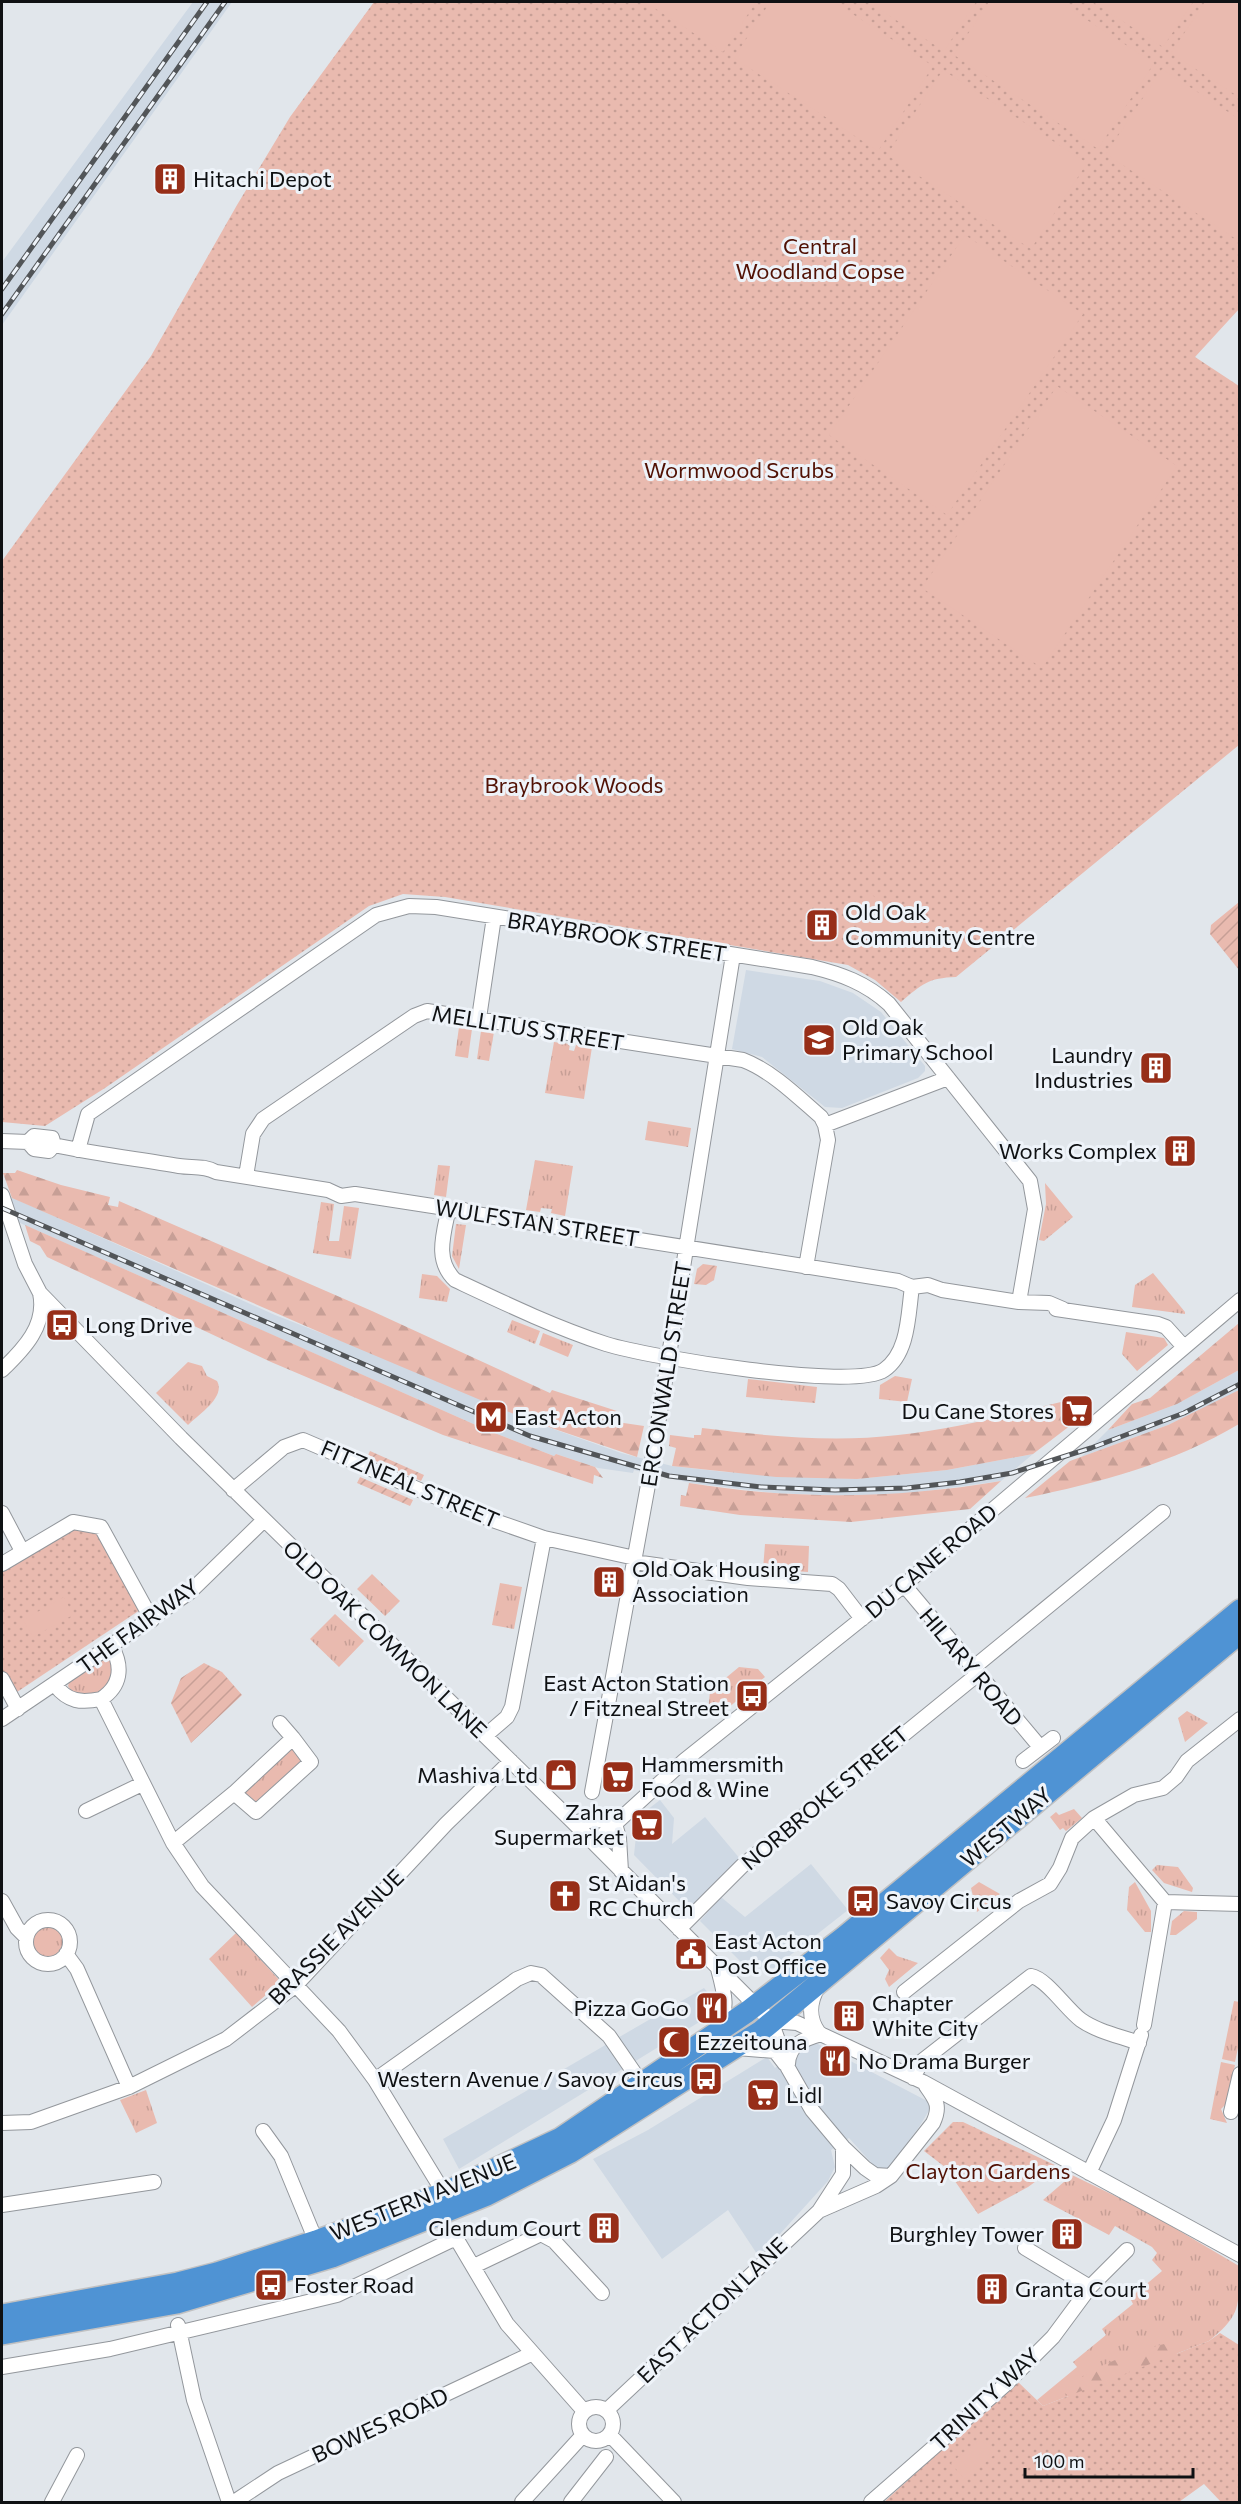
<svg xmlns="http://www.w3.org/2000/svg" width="1241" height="2504" viewBox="0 0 1241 2504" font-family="Commissioner,sans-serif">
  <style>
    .built { fill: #cfd9e4 }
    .grass { fill: url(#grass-tufts) }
    .forest { fill: url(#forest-firs) }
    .park { fill: url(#park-dots) }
    .garden { fill: url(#garden-furrows) }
    .pitch { fill: #e9baaf }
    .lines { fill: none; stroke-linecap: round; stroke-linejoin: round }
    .minor-casing { stroke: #93979c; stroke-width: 16 }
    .highway-casing { stroke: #c1c1c2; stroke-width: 24 }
    .minor { stroke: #fff; stroke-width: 14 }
    .highway { stroke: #4f93d4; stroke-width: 21 }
    .rail-casing { stroke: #525558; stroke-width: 5 }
    .rail { stroke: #eef3f9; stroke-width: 3; stroke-dasharray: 9; stroke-linecap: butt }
    .labels { text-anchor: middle; stroke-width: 6; stroke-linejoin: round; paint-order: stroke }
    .poi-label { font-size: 22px; fill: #0f1113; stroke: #eef3f9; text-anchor: start }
    .park-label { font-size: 22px; fill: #511104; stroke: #eef3f9 }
    .street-label { font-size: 22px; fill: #0f1113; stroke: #eef3f9 }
  </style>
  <defs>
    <pattern id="grass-tufts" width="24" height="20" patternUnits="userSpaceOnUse" patternTransform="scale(1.5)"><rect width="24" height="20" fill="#e9baaf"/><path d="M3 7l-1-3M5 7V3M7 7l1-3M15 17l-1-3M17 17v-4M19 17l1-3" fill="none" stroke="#c79f96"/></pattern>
    <pattern id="forest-firs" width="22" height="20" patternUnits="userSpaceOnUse" patternTransform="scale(1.5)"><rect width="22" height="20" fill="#e9baaf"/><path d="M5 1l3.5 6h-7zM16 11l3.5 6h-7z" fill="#c79f96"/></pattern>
    <pattern id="park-dots" width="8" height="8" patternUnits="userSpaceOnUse" patternTransform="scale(1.5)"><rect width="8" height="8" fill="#e9baaf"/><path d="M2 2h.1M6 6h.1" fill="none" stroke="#c79f96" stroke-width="1.8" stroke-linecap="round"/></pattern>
    <pattern id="garden-furrows" width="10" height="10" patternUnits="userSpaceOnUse" patternTransform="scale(1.5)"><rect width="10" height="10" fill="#e9baaf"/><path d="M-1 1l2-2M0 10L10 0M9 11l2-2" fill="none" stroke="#c79f96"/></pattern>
  </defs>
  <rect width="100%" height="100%" fill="#e1e6eb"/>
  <path class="built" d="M193,2h39l-230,323v-63z
    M746,970l74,11 33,12 28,19 44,54v5l-7,7 -76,30 -17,-1 -63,-50 -30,-8z
    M2,1193l273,122 138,54 115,51 93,33 51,13 53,6 132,7 90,-9 86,-16 -32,27 -96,13 -64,2 -67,-3 -83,-10 -57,-13 -1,3 -35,-5 -42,-14 -2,2 -67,-26 -485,-215z
    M1239,1370v20l-10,6 -61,29 -87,32 27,-27 69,-26z
    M660,1800l14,18 -2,26 33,-27 36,43 -51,52 -56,-57 4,-38z
    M811,1864l37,46 -74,58 -29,-2 -45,-45 21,-24 24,20z
    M704,1988l11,13 -1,12 -255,156 -16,-30z
    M812,2041l121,63 -14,23 -33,44 -10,-3 -27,-30 -18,12 4,17 -7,14 -69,76 -31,-47 -66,49 -69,-100 55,-29 119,-73 8,11z"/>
  <path class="grass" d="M459,1027l13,2 -4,29 -13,-2z
    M481,1031l13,1 -5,29 -12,-2z
    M554,1042l16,2 -1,6 5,1 2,-6 16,2 -8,52 -39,-6z
    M648,1121l43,7 -3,19 -43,-7z
    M535,1160l38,6 -8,50 -14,-3 1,-4 -11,-1 -1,4 -14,-2z
    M438,1165l12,1 -4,31 -12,-2z
    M1045,1183l28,34 -29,24 -5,-1 7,-36z
    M321,1202l13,2 -5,37h10l5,-35 15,2 -8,51 -38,-6z
    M456,1224l10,1 -7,44 -7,-13z
    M1153,1273l32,39v2l-53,-7 3,-22z
    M422,1274l15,2 13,13 -3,13 -28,-4z
    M512,1320l28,11 -5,13 -28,-12z
    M1126,1332l38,6 4,7 -31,26 -15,-17z
    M543,1333l30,12 -5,12 -29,-12z
    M188,1362l14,4 5,10 10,5c9,16 -18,33 -29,44l-32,-32z
    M895,1376l17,3 -5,23 -28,-3 1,-14z
    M748,1379l69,8 -2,16 -69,-6z
    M765,1544l44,2 -1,26 -45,-3z
    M372,1574l28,27 -15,15 -28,-27z
    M500,1583l22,4 -8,42 -22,-4z
    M335,1614l29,27 -25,26 -29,-28z
    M104,1657h5l5,6 -4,21 -15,13 -23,-4 -4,-7 2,-6z
    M739,1667l19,2 7,8 -50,42 -7,-7 2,-21z
    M1187,1711l21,12 -23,19 -7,-24z
    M292,1746l9,15 -1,4 -45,40 -16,-12z
    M1074,1809l8,9 -16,13 -3,-3 -3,2 -10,-13 6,-5 3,3z
    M1157,1865l21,2 15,21 -1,4 -28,-9 -12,-13z
    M979,1882l21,12 -23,18 -6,-24z
    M1135,1882l16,29v21h-6l-18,-22 2,-23z
    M1184,1911l13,1v7l-21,16h-6l2,-14z
    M30 1942a17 17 0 1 1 34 0a17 17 0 1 1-34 0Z
    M236,1933l45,49 -29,25 -43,-48z
    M889,1948l8,8 21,7 -29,24 -4,-8 4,-9 -9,-12z
    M1234,2001l6,1 -1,41 -4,19 -13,-3z
    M1221,2062l14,3 -8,38 -6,6 6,14 -17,-4z
    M146,2090l11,33 -21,10 -16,-33z
    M1072,2175l72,35 95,56c0,41 2,49 -30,75l-166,65 -6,-6 40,-33 -4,-5 33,-27 -4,-6 31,-25 -3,-6 32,-27 -10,-11 5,-7 -5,-6 -37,-21 -6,9 -66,-35z"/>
  <path class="forest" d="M17,1170l44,15 49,12 -2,8 10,2 1,-6 253,110 178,82 2,-3 68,22 -3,10 27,4 -7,31 -109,-37 -197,-83 -319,-139 -9,-25h12z
    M25,1225l462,205 67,26 2,-2 39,13 8,11 -9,-3 -1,9 -150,-49 -172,-73 -224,-105 -7,-11 -10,-5z
    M1239,1323v47l-62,34 -69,26 24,-26 18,-6z
    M1239,1390v34c-65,39 -140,59 -214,74l45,-37 98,-36z
    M1069,1400l1,3 -9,11 10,11 -38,29 -86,16 -90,9 -81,-2 -104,-11 4,-18 -7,-2 1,-11 24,3v-3h7l1,-7c66,8 130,15 196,7 58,-6 114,-21 171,-35z
    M1001,1481l-31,28 -119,13 -111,-7 -60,-9 1,-11 5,1 3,-13c104,17 208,16 312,-2z
    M1168,2343l15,18 -95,46 -27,-16c35,-25 65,-38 107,-48z"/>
  <path class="park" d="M374,2h865v307l-44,48 44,29v359l-283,232c-28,1 -34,7 -55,25l-26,-22 -27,-15 -403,-68 -42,-3 -34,12 -264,182 -60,38 -43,-4v-561l149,-205 86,-151 53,-88z
    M72,1526h12l15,10 41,74 -126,84 -12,-24v-104z
    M953,2122h10l94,44 -29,21 -50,27 -33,-47 -21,-16z
    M1220,2333l19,12v157h-18l-17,-18 -25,18h-295l133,-121 26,25 166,-65z"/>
  <path class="garden" d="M1239,902v68l-29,-36 1,-9z
    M703,1264l14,2 -3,14 -8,5 -12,-1 3,-15z
    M370,1451l54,24 -3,6 -54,-24z
    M360,1477l53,23 -3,6 -53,-23z
    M204,1663l18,9 20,23 -51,48 -20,-40 10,-25z"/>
  <path class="pitch" d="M645,2h111l-33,50z
    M770,2h64l99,64 -55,85 -144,-93z
    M868,2h108l-32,49z
    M989,2h70l95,61 -56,86 -144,-94z
    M1093,2h100l-30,45z
    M1205,2h34v95l-68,-44z
    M1162,69l77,50v122l-133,-87z
    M943,70l144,93 -56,86 -144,-94z
    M965,235l118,79 -136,201 -118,-80z
    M1057,386l120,80 -135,202 -120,-80z
    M869,892l41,37 -22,24 -41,-37z
    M64,1597l9,18 -40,22 -10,-17z
    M980,2439l14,16 -29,25 -14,-17z"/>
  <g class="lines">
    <g class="minor-casing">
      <path id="minor" d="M479,1018l15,-101
        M2,1141l26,1 6,-6 18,2 2,7c41,9 84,14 125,21 13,2 25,-1 37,6l112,18 13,6 14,-2 84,13 9,5 13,-3 15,5 422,67 14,6 16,-2 14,5 77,12 30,1 14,6
        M28,1142l6,7 15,2 5,-6
        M78,1150l10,-36 288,-199 33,-9 27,1 376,60c29,7 54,16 77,37l141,177 5,28 -16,93
        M246,1176l7,-42 10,-15 151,-103 13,-5 316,49c29,11 55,37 78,57l4,8
        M2,1195l23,69 15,29 141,145 392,384 198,199 17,47 24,42 31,37 22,21 10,7 16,1
        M448,1212c-5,24 -13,49 7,68 49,23 99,47 151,64 41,13 248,47 278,26 25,-17 24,-56 28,-83
        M806,1267l22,-127 -3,-15 123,-47
        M1056,1309l102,15 8,3 18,20
        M2,1370c22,-21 45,-45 38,-77
        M233,1490l51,-43 19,-7 175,75 66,23 91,20
        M2,1513l20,38
        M634,1562l114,16 84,6 7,5 23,30
        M2,1564l71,-42 28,5 51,93
        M904,1585l136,162
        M973,1668l190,-156
        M2,1679l16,30
        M55,1685c13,17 26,18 46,14 20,-13 22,-32 11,-52
        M101,1699l72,144 29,43 137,145 36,49 69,113
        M2,1719l188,-127 74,-72
        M280,1723l13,15
        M485,1736l22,-19 5,-10 32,-169
        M1023,1761l30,-23
        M592,1792l58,-318 83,-519
        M86,1811l56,-27
        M1094,1818l71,84 -21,123
        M573,1822l46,-3
        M615,1824l4,14 2,33
        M173,1843l61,-50 59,-55 18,24 -55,50 -22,-19
        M594,1843l91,-83 219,-175 336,-285
        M2,1901l15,27 9,9
        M1165,1902l75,2
        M26 1942a22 22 0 1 1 44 0a22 22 0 1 1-44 0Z
        M679,1929l63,-63 236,-192
        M66,1954l11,15 52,118
        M818,1987c-9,16 -10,31 1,46
        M904,1992l115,-91 31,-17 10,-16 12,-30 22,-20 40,-23 29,-7 13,-11 11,-16 53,-42
        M771,2021l26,2 126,59 317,173
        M716,2031c14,-20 8,-40 2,-62
        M737,2048l38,3 10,13
        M788,2064c1,-20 16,-25 33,-30
        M913,2078l9,-17 109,-85c16,3 35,33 50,44 17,12 39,16 58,23
        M375,2080l142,-101 14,-6 10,2 68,61 33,48
        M1231,2112l9,-38
        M2,2123l29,-1 98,-35 97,-48 69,-53 151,-162 65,-63
        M263,2131l18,25 35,85
        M1089,2173l25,-53 27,-85
        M2,2205l152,-23
        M821,2210l55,-24 15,-10 42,-53c8,-17 3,-23 -7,-37
        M1025,2248l65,39
        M474,2266l67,-32 13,7 48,52
        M178,2325l16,75 35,102
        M2,2367l108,-18 227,-54 119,-57 51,86 77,87
        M579 2424a17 17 0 1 1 34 0a17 17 0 1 1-34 0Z
        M607,2410l212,-199 24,-37v-27
        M610,2435l64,67
        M52,2502l25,-47
        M234,2502l44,-29 253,-119
        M522,2502l61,-67
        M571,2502l35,-45
        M871,2502l135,-118 47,-47 37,-50 37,-37"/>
    </g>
    <g class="highway-casing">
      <path id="highway" d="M2,2315l176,-32 39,-10 99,-32 128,-48 117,-55 186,-126 97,-75 396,-327
        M2,2334l175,-31 155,-46 155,-62 84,-43 190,-121 479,-398"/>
    </g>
    <use href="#minor" class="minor"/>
    <use href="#highway" class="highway"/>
    <g class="rail-casing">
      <path id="rail" d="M2,289l205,-287
        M2,314l223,-312
        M2,1208l528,228 139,40 92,11 74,3 72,-2 53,-6 52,-9 79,-25 93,-35 56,-29"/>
    </g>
    <use href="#rail" class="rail"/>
  </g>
  <defs>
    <g id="building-square" transform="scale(1.725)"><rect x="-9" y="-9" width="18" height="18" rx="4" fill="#972e18" stroke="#eef3f9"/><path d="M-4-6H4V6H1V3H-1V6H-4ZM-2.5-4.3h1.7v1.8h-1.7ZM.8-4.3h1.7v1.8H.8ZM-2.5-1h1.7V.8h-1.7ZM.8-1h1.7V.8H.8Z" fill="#fff"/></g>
    <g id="school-square" transform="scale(1.725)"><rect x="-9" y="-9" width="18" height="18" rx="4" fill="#972e18" stroke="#eef3f9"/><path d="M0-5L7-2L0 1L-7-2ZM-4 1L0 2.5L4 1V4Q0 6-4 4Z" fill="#fff"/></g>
    <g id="bus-square" transform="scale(1.725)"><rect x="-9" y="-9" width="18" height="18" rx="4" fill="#972e18" stroke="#eef3f9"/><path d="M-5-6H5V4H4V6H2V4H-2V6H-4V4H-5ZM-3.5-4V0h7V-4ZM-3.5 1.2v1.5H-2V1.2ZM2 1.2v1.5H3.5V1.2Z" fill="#fff"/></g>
    <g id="supermarket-square" transform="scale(1.725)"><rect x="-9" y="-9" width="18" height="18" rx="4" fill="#972e18" stroke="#eef3f9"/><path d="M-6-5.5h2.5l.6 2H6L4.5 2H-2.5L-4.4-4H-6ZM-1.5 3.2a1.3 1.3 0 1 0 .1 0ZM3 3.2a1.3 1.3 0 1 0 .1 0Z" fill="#fff"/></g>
    <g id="metro-square" transform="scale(1.725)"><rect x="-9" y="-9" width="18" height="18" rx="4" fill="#972e18" stroke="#eef3f9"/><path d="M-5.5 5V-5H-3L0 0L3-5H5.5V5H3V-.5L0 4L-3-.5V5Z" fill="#fff"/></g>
    <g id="shop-square" transform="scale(1.725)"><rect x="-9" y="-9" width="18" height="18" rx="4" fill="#972e18" stroke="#eef3f9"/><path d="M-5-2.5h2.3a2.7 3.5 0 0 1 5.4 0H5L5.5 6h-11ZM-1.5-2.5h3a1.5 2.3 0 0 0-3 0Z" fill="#fff"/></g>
    <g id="church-square" transform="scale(1.725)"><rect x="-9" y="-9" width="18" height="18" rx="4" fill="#972e18" stroke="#eef3f9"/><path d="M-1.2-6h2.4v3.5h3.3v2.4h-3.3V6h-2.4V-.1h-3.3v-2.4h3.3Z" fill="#fff"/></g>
    <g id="civic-square" transform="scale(1.725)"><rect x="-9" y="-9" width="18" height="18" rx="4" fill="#972e18" stroke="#eef3f9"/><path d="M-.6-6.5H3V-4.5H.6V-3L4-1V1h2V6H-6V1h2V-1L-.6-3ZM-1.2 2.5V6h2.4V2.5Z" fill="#fff"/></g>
    <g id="restaurant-square" transform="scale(1.725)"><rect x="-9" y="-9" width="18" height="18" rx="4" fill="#972e18" stroke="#eef3f9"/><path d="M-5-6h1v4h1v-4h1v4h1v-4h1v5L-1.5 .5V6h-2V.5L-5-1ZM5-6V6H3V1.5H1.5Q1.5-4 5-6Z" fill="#fff"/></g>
    <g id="mosque-square" transform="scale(1.725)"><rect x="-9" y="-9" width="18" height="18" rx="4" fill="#972e18" stroke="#eef3f9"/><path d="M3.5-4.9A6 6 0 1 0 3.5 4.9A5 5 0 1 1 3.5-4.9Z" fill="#fff"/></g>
  </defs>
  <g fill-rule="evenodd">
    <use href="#building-square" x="170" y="179"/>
    <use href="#building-square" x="822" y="925"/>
    <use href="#school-square" x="819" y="1040"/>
    <use href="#building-square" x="1156" y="1068"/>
    <use href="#building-square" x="1180" y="1151"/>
    <use href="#bus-square" x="62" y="1325"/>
    <use href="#supermarket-square" x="1077" y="1411"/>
    <use href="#metro-square" x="491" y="1417"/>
    <use href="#building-square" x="609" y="1582"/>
    <use href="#bus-square" x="752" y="1696"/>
    <use href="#shop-square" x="561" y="1775"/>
    <use href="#supermarket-square" x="618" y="1777"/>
    <use href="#supermarket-square" x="647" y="1825"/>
    <use href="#church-square" x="565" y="1896"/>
    <use href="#bus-square" x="863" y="1901"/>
    <use href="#civic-square" x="691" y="1954"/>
    <use href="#restaurant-square" x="712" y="2008"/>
    <use href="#building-square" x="849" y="2016"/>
    <use href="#mosque-square" x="674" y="2042"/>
    <use href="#restaurant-square" x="835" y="2061"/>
    <use href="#bus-square" x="706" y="2079"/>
    <use href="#supermarket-square" x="763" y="2095"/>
    <use href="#building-square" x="604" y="2228"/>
    <use href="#building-square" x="1067" y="2234"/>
    <use href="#bus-square" x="271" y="2285"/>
    <use href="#building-square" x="992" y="2289"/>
  </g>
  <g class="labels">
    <g class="poi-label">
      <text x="193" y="187">Hitachi Depot</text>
      <text x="845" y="920">Old Oak<tspan x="845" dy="25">Community Centre</tspan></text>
      <text x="842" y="1035">Old Oak<tspan x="842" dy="25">Primary School</tspan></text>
      <text x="1133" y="1063" text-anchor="end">Laundry<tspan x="1133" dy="25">Industries</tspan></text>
      <text x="1157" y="1159" text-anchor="end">Works Complex</text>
      <text x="85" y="1333">Long Drive</text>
      <text x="1054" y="1419" text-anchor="end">Du Cane Stores</text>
      <text x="514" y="1425">East Acton</text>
      <text x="632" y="1577">Old Oak Housing<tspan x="632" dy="25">Association</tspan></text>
      <text x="729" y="1691" text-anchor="end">East Acton Station<tspan x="729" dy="25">/ Fitzneal Street</tspan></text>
      <text x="641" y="1772">Hammersmith<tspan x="641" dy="25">Food &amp; Wine</tspan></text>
      <text x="538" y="1783" text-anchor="end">Mashiva Ltd</text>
      <text x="624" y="1820" text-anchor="end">Zahra<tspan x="624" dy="25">Supermarket</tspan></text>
      <text x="588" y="1891">St Aidan's<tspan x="588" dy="25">RC Church</tspan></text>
      <text x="886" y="1909">Savoy Circus</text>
      <text x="714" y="1949">East Acton<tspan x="714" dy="25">Post Office</tspan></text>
      <text x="872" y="2011">Chapter<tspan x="872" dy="25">White City</tspan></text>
      <text x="689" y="2016" text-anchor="end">Pizza GoGo</text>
      <text x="697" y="2050">Ezzeitouna</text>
      <text x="858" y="2069">No Drama Burger</text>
      <text x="683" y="2087" text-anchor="end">Western Avenue / Savoy Circus</text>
      <text x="786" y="2103">Lidl</text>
      <text x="581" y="2236" text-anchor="end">Glendum Court</text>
      <text x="1044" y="2242" text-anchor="end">Burghley Tower</text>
      <text x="294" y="2293">Foster Road</text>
      <text x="1015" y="2297">Granta Court</text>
    </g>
    <g class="park-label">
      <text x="820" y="254">Central<tspan x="820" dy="25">Woodland Copse</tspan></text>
      <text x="739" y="478">Wormwood Scrubs</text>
      <text x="574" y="793">Braybrook Woods</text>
      <text x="988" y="2179">Clayton Gardens</text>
    </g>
    <g class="street-label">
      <text transform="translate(617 937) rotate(9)" y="8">BRAYBROOK STREET</text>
      <text transform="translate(528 1028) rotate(9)" y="8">MELLITUS STREET</text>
      <text transform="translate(537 1223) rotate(9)" y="8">WULFSTAN STREET</text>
      <text transform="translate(666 1374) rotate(-81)" y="8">ERCONWALD STREET</text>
      <text transform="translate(410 1484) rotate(23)" y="8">FITZNEAL STREET</text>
      <text transform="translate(931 1561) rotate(-40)" y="8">DU CANE ROAD</text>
      <text transform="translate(138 1626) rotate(-36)" y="8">THE FAIRWAY</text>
      <text transform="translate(385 1639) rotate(44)" y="8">OLD OAK COMMON LANE</text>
      <text transform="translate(971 1667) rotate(50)" y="8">HILARY ROAD</text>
      <text transform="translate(825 1798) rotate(-40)" y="8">NORBROKE STREET</text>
      <text transform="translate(1006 1827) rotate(-40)" y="8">WESTWAY</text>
      <text transform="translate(336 1937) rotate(-45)" y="8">BRASSIE AVENUE</text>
      <text transform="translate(423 2197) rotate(-22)" y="8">WESTERN AVENUE</text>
      <text transform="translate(712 2310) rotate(-44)" y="8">EAST ACTON LANE</text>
      <text transform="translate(985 2399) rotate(-43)" y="8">TRINITY WAY</text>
      <text transform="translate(380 2425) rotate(-25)" y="8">BOWES ROAD</text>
    </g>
  </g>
  <rect width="1241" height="2504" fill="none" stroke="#0f1113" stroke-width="6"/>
  <path d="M1025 2468v9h168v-9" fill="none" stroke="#0f1113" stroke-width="3"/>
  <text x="1034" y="2468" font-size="18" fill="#0f1113" stroke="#eef3f9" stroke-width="4.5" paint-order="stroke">100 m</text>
</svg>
